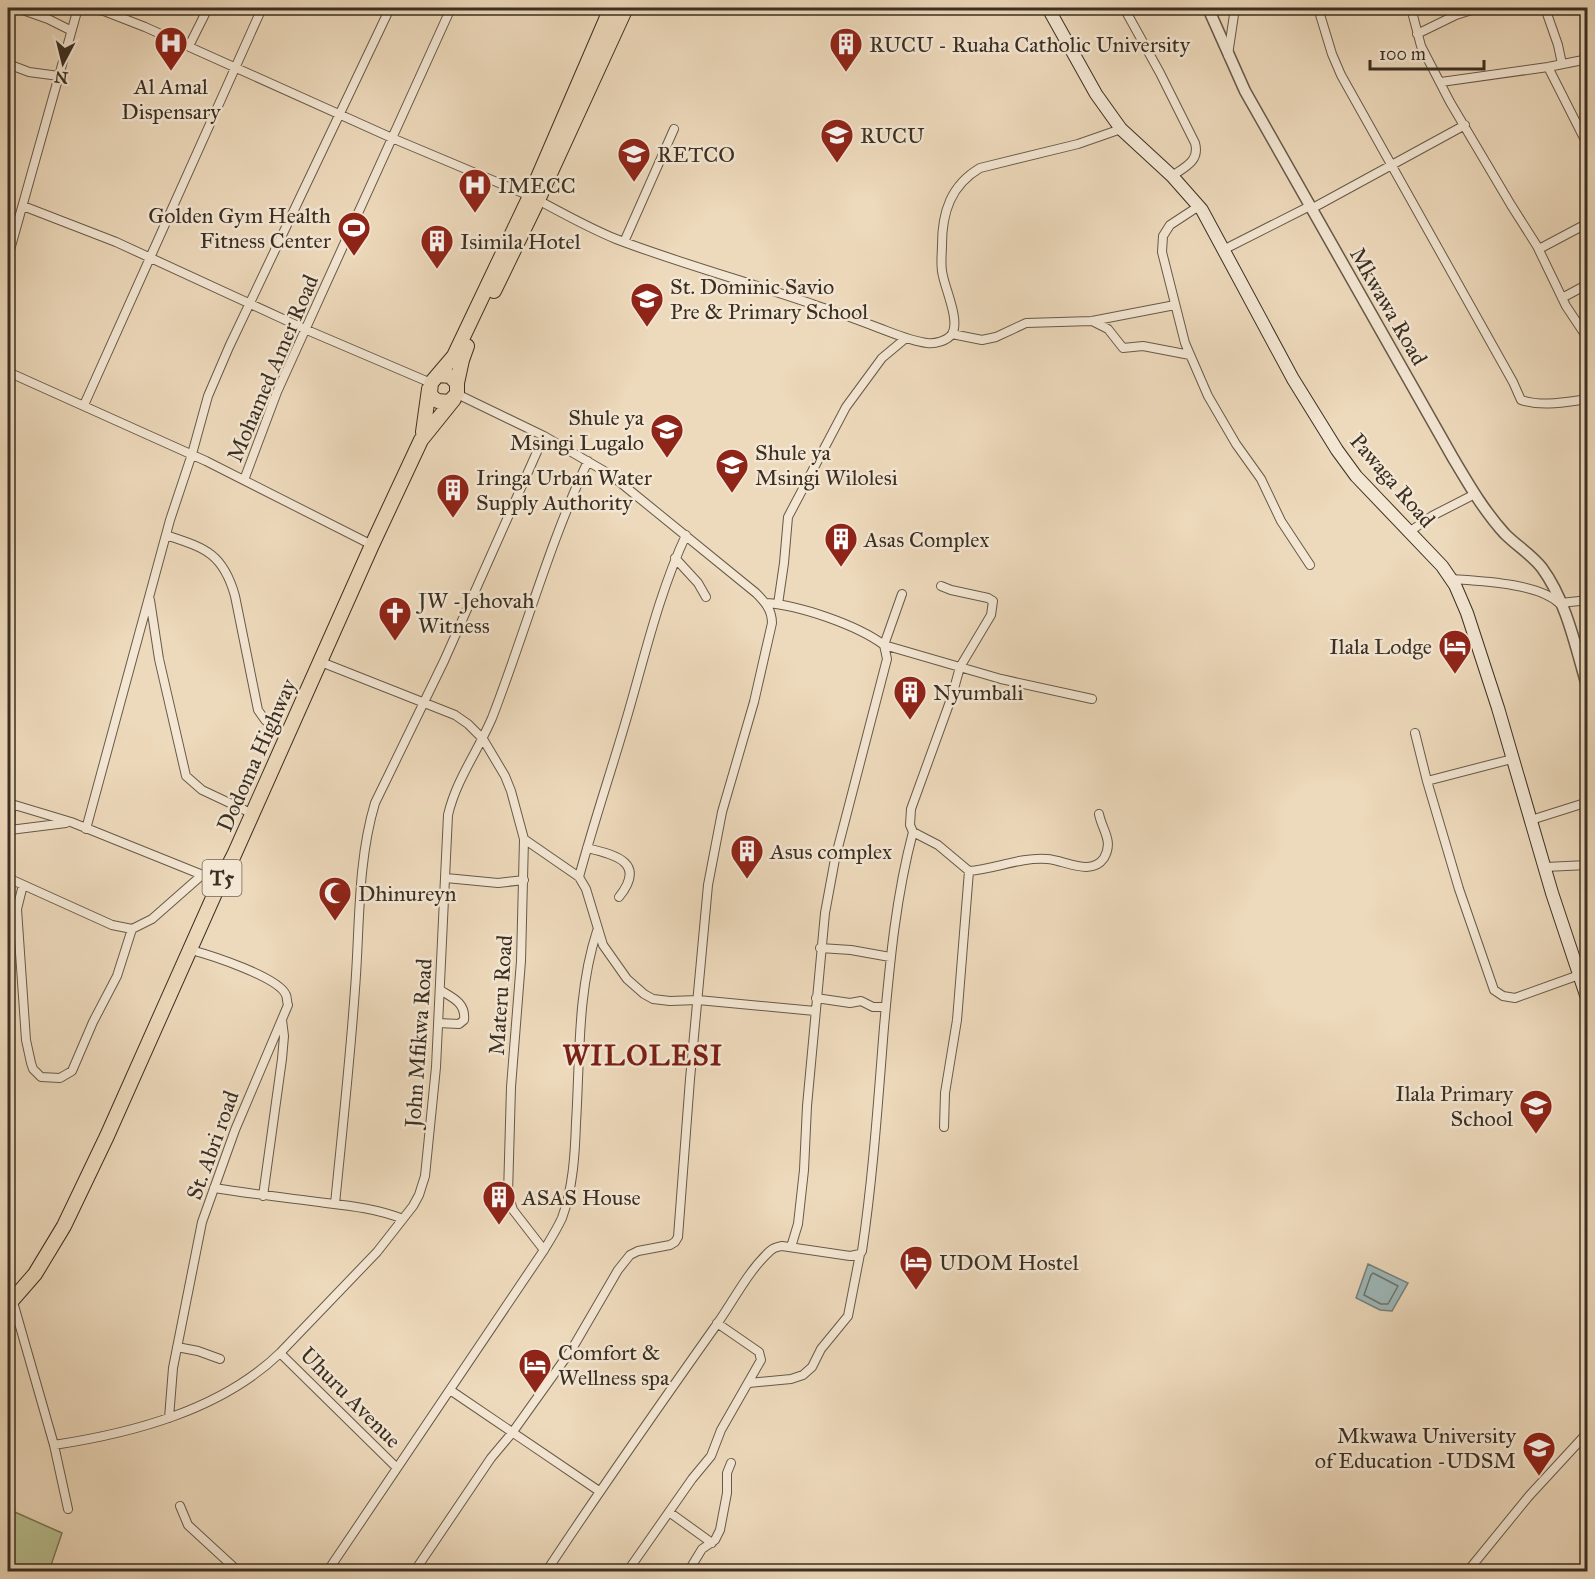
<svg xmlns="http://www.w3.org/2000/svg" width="1595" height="1579" viewBox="0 0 1595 1579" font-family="'IM FELL Great Primer',serif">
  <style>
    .green { fill: #b8bf90; stroke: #797759; stroke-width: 1.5 }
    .water { fill: #9db8ba; stroke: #75817d; stroke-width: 1.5 }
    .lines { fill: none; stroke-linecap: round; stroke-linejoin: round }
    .shore { stroke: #6c746e; stroke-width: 1.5 }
    .minor-casing { stroke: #675a48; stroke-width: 10 }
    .tertiary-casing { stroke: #675a48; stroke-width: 13 }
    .secondary-casing { stroke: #3a2f22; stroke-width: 14 }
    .trunk-casing { stroke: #3a2f22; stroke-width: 16 }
    .minor { stroke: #f3e6d3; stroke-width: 8 }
    .tertiary { stroke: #f3e6d3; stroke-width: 10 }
    .secondary { stroke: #f3e6d3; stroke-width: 12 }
    .trunk { stroke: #edd9bb; stroke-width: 14 }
    .labels { text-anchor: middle; stroke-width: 5; stroke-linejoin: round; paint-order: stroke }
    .shield { fill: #f3e6d3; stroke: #726657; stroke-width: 1.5 }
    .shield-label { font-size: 21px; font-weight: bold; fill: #3a2f22 }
    .poi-label { font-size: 22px; fill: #3a2f22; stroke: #f3e6d3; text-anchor: start }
    .street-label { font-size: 22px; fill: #3a2f22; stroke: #f3e6d3 }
    .district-label { font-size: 28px; font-weight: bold; letter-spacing: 1.5px; fill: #7a1f14; stroke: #f3e6d3 }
  </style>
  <rect width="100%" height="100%" fill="#edd9bb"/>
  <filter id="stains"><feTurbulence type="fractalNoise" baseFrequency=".00333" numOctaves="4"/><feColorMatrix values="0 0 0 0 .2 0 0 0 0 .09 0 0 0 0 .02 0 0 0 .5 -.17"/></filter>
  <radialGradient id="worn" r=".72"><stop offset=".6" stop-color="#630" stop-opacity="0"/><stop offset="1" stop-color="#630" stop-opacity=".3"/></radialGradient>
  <path class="green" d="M8,1509l54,24 -13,38h-41z"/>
  <path class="water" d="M1368,1264l40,19 -16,28 -12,-1 -24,-12z"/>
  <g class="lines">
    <path class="shore" d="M1373,1273l25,13 -10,18h-7l-17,-9 7,-20z"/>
    <g class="minor-casing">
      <path id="minor" d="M17,8l31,11 22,11
        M88,8l16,3 41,16 247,111 138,58
        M1124,8l36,65 35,70c5,18 -10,24 -23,33
        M1318,8l14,46 9,21 172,307 8,18c22,7 44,2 67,-1
        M1411,8l10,38 29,56 61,103 26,41 29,60 22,33
        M1545,8l13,37 4,19
        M1417,34l39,-19 22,-7
        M189,46l19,-38
        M1228,55l7,-47
        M8,64l21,8 30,4
        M1548,67l40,79
        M1441,82l107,-15 40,-8
        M538,200c26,14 51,28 78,39 65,25 133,43 199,66 22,7 43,15 64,23 16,6 32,13 48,15 8,1 20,-2 25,-9 8,-13 -6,-43 -9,-58 -3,-10 -1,-21 -1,-31 0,-33 9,-60 38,-77l98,-24 43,-15
        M23,206l93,36 191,88 124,53
        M1199,206l-29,19 -7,11 -1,16 23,91 23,53 28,48 25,35 20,42 29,44
        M1311,209l154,-84
        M624,242l50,-113
        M1539,249l49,-26
        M1223,250l87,-44
        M8,257l70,-249
        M1562,298l26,-14
        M1092,321l16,8 15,19 20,-2 47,9
        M952,334l30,6 14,-3 30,-14 66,-2 83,-16
        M8,372l198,89 166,84
        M84,405l178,-397
        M244,480l33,-88 174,-384
        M1409,532l23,-16 43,-22
        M166,535c39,13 57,18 69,61l23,114 7,10 21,16
        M675,558l23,25 8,14
        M1451,579c29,2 88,4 109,25
        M902,594l-18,51 117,34 91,20
        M150,600l9,59 27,117 16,14 51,24
        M766,603c33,2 91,22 118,42l3,14 -52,200 -10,54 -18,193 -3,64 -6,54 -7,23
        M1561,603l27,-3
        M778,604l6,-41 4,-46 58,-110 36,-49 24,-20
        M321,662l134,53 13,9 15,15 22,37 6,15 13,48 -3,122 -10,126 -3,107 5,16 31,40
        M1415,733l12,48
        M1512,759l-85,22 32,108 35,101 9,6 12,2 64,-23
        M8,803l63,19 149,60
        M1531,820l57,-18
        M86,829l84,-309 22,-66 16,-58 21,-49 161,-339
        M10,830l56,-7
        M913,832l25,13 31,26c26,-2 51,-14 78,-12 18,1 44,18 57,-1 10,-17 -2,-28 -5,-44
        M8,836l2,-6 1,-25
        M524,839l55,38 7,12 17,56 24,34 17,15 9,5 17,2 28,-1 117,11
        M587,848c28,7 60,14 32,49
        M1545,867l43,-2
        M579,877c15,-56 34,-111 50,-167 17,-59 31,-119 57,-175
        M8,878l104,47 20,4 20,-10 50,-44
        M446,878l52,5 26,-3
        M23,885l-6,24 9,131 5,23 2,6 8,8 19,1 12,-7 21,-49 24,-46 15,-47
        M820,948l31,2 39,7
        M816,998l34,5 11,-2 12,6h13
        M438,1023l21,1 5,-4c2,-17 -11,-22 -24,-30
        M944,1127l1,-34 12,-73 12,-149
        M214,1188c37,6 74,10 112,15 26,3 52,6 77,16
        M263,1196l19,-137 2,-23 -2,-16
        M335,1204c7,-71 15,-143 20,-215 5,-62 2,-126 20,-186l69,-142 100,-225
        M13,1302l41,143 14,64
        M177,1347l21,4 22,8
        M280,1353l117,115
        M749,1383l42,-4 12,-4 9,-8 9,-18 27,-33 12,-62
        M450,1390l149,101
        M169,1418l4,-50 29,-146 33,-92 53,-125c-1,-2 -1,-8 -2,-10 -7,-18 -76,-40 -95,-45
        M54,1445c79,-12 167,-35 226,-92l97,-101 36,-46 6,-11 6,-19 11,-109 12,-252c8,-35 30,-64 44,-97 33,-85 57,-174 96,-257
        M180,1506l8,19 51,47
        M669,1512l43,31
        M327,1572l217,-322c6,-10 13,-21 18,-32 11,-30 13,-64 14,-95 4,-63 1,-131 21,-192
        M414,1572l77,-114 21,-25 60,-84 46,-79 12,-15 8,-4 32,-6 5,-3 3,-5 12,-158 18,-194 14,-73 32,-110 18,-79c0,-13 -7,-21 -16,-30l-145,-118 -67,-39 -87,-42
        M546,1572c55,-84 113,-166 171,-248 17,-24 31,-53 53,-73 4,-4 7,-4 12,-5l68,10 10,-2 2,-3c11,-74 16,-149 22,-224 6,-66 12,-131 29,-195l-3,-7 1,-16 41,-113 8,-29 31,-52 2,-14 -5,-3 -37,-8 -10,-4
        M627,1572l65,-93 19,-23 10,-26 40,-70 -2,-8 -42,-29
        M688,1572l14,-23 13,-9 5,-10 7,-37v-20l4,-10
        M1467,1572l62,-76 59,-64"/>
    </g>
    <g class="tertiary-casing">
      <path id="tertiary" d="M1208,8l37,83 208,367c16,27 31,53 52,76 12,12 27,21 37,34 25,34 34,81 46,121"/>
    </g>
    <g class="secondary-casing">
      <path id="secondary" d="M1048,8l48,86 25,35 51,47 30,34 91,169 44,71 19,26 86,90 13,19 12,28 31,95 54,185 36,108"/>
    </g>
    <g class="trunk-casing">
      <path id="trunk" d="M494,291l44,-91 88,-192
        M439,375l11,1 7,7v11l-8,8 -11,-1 -5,-3 -3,-5 1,-10 23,-27 76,-160 81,-188
        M457,383l5,-23 5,-14
        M423,432l6,-43
        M8,1305l27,-31 29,-48 43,-90 113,-254 14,-27 138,-310 49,-105 33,-41"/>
    </g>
    <use href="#minor" class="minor"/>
    <use href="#tertiary" class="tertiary"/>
    <use href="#secondary" class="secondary"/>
    <use href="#trunk" class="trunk"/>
  </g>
  <defs>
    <g id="hospital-pin" transform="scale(1.725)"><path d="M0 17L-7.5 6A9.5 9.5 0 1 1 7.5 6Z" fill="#8f2418" stroke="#f3e6d3"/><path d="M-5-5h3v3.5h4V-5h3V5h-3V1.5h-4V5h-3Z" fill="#fff"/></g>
    <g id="building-pin" transform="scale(1.725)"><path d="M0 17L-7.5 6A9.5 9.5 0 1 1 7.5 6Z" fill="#8f2418" stroke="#f3e6d3"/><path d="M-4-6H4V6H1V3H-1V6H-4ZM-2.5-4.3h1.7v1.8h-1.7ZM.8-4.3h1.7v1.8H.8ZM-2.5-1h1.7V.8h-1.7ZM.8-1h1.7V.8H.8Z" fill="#fff"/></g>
    <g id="university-pin" transform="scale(1.725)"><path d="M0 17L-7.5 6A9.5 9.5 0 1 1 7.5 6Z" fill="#8f2418" stroke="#f3e6d3"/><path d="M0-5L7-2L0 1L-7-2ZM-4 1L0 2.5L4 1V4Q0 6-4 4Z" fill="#fff"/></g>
    <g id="stadium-pin" transform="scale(1.725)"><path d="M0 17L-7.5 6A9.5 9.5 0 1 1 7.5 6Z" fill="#8f2418" stroke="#f3e6d3"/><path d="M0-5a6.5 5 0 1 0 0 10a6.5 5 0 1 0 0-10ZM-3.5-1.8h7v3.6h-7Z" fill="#fff"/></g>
    <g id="school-pin" transform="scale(1.725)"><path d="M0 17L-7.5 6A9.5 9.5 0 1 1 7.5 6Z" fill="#8f2418" stroke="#f3e6d3"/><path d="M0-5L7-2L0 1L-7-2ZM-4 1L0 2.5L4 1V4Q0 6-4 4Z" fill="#fff"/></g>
    <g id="church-pin" transform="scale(1.725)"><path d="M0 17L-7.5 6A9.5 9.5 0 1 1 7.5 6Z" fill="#8f2418" stroke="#f3e6d3"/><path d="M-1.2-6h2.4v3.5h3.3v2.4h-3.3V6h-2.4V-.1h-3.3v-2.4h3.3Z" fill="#fff"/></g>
    <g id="hotel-pin" transform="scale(1.725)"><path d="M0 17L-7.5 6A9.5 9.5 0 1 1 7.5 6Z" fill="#8f2418" stroke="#f3e6d3"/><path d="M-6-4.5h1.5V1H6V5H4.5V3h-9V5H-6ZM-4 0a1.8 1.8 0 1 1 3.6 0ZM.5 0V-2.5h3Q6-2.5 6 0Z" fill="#fff"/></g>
    <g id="mosque-pin" transform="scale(1.725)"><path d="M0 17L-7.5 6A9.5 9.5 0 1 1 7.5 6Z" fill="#8f2418" stroke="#f3e6d3"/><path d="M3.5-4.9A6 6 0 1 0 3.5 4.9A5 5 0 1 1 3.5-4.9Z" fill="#fff"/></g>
  </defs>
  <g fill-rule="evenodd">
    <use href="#hospital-pin" x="171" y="43"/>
    <use href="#building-pin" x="846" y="44"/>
    <use href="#university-pin" x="837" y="135"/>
    <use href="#university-pin" x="634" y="154"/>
    <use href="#hospital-pin" x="475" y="185"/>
    <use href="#stadium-pin" x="354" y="228"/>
    <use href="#building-pin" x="437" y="241"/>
    <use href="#school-pin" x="647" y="299"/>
    <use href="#school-pin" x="667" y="430"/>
    <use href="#school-pin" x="732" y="465"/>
    <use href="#building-pin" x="453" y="490"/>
    <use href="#building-pin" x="841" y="539"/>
    <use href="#church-pin" x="395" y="613"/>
    <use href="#hotel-pin" x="1455" y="646"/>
    <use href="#building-pin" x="910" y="692"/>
    <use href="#building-pin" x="747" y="851"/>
    <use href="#mosque-pin" x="335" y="893"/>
    <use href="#school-pin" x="1536" y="1106"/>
    <use href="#building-pin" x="499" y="1197"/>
    <use href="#hotel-pin" x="916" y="1262"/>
    <use href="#hotel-pin" x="535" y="1365"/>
    <use href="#university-pin" x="1539" y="1448"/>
  </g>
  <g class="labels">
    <rect class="shield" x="202.5" y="860" width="39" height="36" rx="4.5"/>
    <g class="shield-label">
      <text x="222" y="885">T5</text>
    </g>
    <g class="poi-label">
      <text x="869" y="52">RUCU - Ruaha Catholic University</text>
      <text x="171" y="94" text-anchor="middle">Al Amal<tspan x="171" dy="25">Dispensary</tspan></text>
      <text x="860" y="143">RUCU</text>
      <text x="657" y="162">RETCO</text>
      <text x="498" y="193">IMECC</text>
      <text x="331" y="223" text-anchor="end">Golden Gym Health<tspan x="331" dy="25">Fitness Center</tspan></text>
      <text x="460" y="249">Isimila Hotel</text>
      <text x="670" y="294">St. Dominic Savio<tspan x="670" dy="25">Pre &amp; Primary School</tspan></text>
      <text x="644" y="425" text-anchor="end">Shule ya<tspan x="644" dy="25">Msingi Lugalo</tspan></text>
      <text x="755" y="460">Shule ya<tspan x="755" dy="25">Msingi Wilolesi</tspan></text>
      <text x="476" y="485">Iringa Urban Water<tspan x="476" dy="25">Supply Authority</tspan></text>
      <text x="864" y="547">Asas Complex</text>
      <text x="418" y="608">JW -Jehovah<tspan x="418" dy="25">Witness</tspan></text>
      <text x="1432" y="654" text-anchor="end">Ilala Lodge</text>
      <text x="933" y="700">Nyumbali</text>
      <text x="770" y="859">Asus complex</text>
      <text x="358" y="901">Dhinureyn</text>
      <text x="1513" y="1101" text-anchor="end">Ilala Primary<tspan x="1513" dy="25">School</tspan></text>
      <text x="522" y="1205">ASAS House</text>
      <text x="939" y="1270">UDOM Hostel</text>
      <text x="558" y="1360">Comfort &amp;<tspan x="558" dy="25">Wellness spa</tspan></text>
      <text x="1516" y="1443" text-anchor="end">Mkwawa University<tspan x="1516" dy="25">of Education -UDSM</tspan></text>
    </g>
    <g class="street-label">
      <text transform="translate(1389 306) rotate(60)" y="8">Mkwawa Road</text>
      <text transform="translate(272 368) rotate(-67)" y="8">Mohamed Amer Road</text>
      <text transform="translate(1393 480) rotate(49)" y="8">Pawaga Road</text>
      <text transform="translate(256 755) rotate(-66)" y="8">Dodoma Highway</text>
      <text transform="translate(500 995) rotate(-86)" y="8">Materu Road</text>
      <text transform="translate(418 1043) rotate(-86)" y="8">John Mfikwa Road</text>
      <text transform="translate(212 1145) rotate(-70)" y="8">St. Abri road</text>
      <text transform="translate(351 1397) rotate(45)" y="8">Uhuru Avenue</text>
    </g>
    <g class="district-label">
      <text x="643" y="1065">WILOLESI</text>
    </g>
  </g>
  <rect width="1595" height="1579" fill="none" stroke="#edd9bb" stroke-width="30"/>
  <rect x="9" y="9" width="1577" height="1561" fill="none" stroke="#3a2f22" stroke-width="3"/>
  <rect x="15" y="15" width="1565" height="1549" fill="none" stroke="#3a2f22" stroke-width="1.5"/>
  <g transform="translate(63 63) rotate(187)" stroke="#f3e6d3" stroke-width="4.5" paint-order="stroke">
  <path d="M0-4.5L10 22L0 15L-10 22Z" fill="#3a2f22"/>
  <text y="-9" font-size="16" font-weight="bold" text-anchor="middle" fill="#3a2f22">N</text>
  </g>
  <path d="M1370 60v9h114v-9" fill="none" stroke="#3a2f22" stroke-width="3"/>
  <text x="1379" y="60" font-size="18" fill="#3a2f22" stroke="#f3e6d3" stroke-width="4.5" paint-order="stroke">100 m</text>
  <rect width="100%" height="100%" filter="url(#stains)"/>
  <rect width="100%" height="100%" fill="url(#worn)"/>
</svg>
